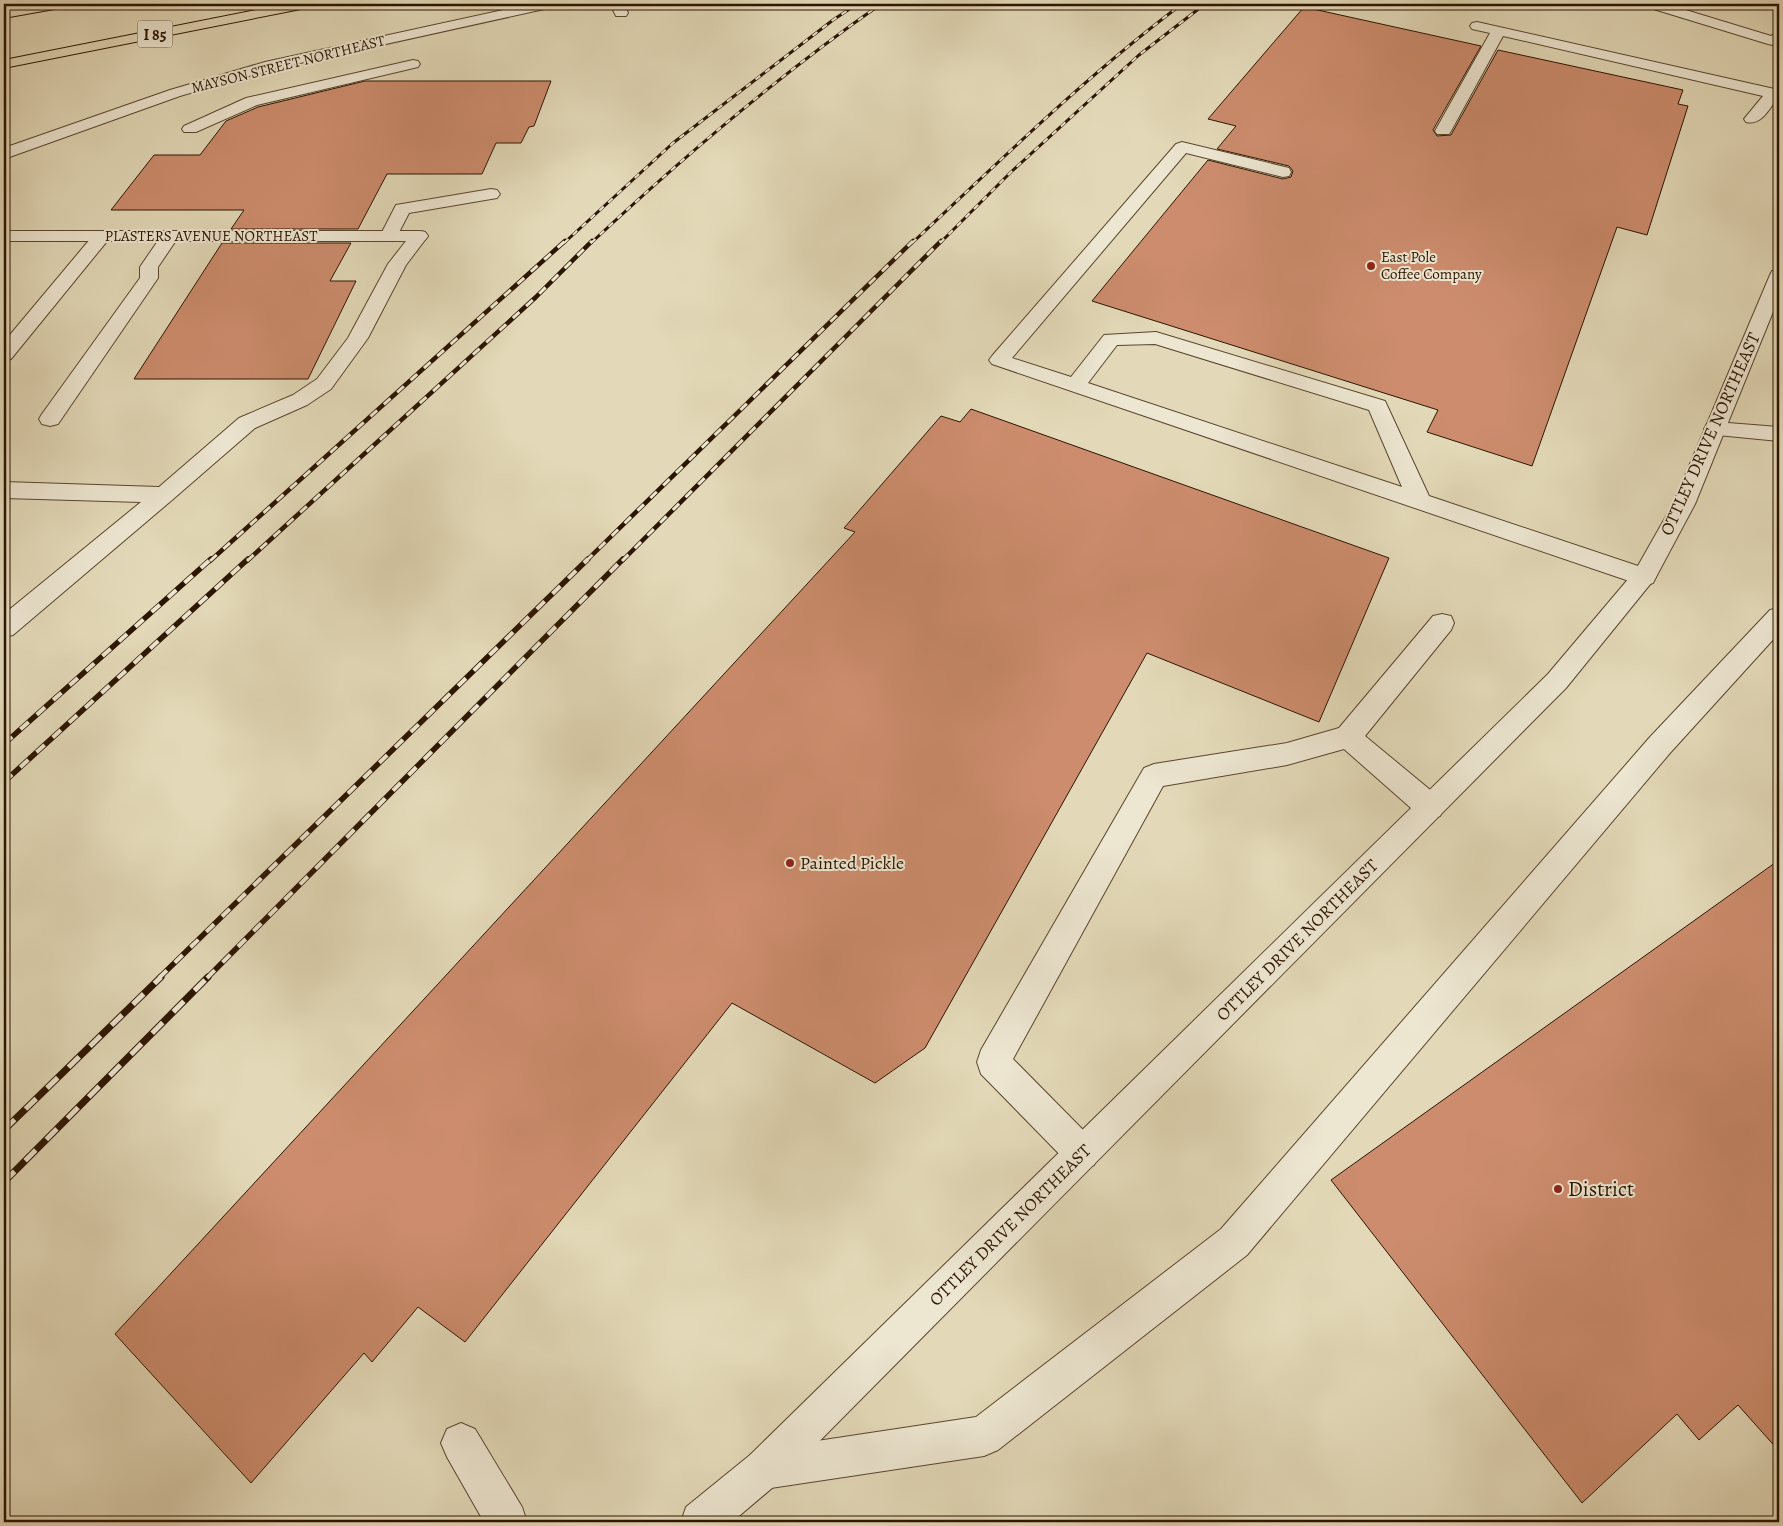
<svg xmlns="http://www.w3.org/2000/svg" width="1783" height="1526" viewBox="0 0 1783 1526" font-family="Alegreya,serif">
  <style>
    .building { fill: #cc8c6d; stroke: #2c1500 }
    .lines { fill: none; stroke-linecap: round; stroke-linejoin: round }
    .service-casing { stroke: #5a462e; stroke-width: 2 }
    .minor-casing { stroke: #5a462e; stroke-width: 2 }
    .tertiary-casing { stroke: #5a462e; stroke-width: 2 }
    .motorway-casing { stroke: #2c1500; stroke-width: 2 }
    .service { fill: #ede6d1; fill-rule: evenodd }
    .minor { fill: #ede6d1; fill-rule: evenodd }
    .tertiary { fill: #ede6d1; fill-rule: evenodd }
    .motorway { fill: #e3d9b8; fill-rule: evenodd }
    .rail-far3-casing { stroke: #2c1500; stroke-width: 3 }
    .rail-far2-casing { stroke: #2c1500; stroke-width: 4.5 }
    .rail-far1-casing { stroke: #2c1500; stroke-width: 5.5 }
    .rail-casing { stroke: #2c1500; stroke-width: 7 }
    .rail-far3 { stroke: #ede6d1; stroke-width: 2; stroke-dasharray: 6; stroke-linecap: butt }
    .rail-far2 { stroke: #ede6d1; stroke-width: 3; stroke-dasharray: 9; stroke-linecap: butt }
    .rail-far1 { stroke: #ede6d1; stroke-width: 4; stroke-dasharray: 11; stroke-linecap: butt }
    .rail { stroke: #ede6d1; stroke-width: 5; stroke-dasharray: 15; stroke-linecap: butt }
    .poi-dot { fill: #8f2418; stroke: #ede6d1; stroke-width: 2 }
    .labels { text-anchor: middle; stroke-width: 4; stroke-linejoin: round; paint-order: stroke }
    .far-street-label { font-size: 15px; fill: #2c1500; stroke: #ede6d1 }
    .far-poi-label { font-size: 15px; fill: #2c1500; stroke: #ede6d1; text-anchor: start }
    .shield { fill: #ede6d1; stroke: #66543f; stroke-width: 1 }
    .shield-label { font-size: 16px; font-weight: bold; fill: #2c1500 }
    .street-label { font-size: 18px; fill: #2c1500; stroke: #ede6d1 }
    .poi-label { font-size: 18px; fill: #2c1500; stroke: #ede6d1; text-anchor: start }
    .near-poi-label { font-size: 21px; fill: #2c1500; stroke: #ede6d1; text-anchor: start }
  </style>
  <rect width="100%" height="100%" fill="#e3d9b8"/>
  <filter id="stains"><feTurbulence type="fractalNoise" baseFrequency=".004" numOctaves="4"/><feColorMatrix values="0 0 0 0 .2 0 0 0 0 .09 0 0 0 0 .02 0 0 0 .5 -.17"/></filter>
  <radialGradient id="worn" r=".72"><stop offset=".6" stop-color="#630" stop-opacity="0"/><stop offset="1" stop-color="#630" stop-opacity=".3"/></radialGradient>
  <path class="building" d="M1304,7l177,39 -48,84 4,6 14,-1 47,-85 185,40 -5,14 10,2 -41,129 -30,-8 -85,239 -105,-34 11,-22 -346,-109 116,-141 75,19 8,-2 2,-6 -4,-5 -72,-17 19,-23 -28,-7z
    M365,81h186l-17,45 -5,1 -8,16h-25l-14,31h-95l-29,55h-127l13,-19h-133l43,-55h46l26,-34 32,-14z
    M222,243h129l-21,38h26l-48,98h-174z
    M971,409l418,149 -70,164 -172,-69 -222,395 -50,35 -143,-80 -267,339 -47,-35 -46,55 -8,-9 -113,130 -136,-149 740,-802 -11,-4 97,-112 19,6z
    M1779,860v591l-41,-46 -39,35 -22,-26 -95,89 -251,-323z"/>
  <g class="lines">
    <g class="service-casing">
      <path id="service" d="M610,4h14l4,9 -2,3h-10z
        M1645,4h21l105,32 8,-4v11l-6,2 -5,-1 -121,-37z
        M1477,22l302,68v10l-2,-1c-8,10 -16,27 -31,23l-2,-3 19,-23 -260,-60 -52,95 -2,3h-12l-2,-3 55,-98 -18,-4 -2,-3 2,-3z
        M413,60l5,1 2,3 -2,3 -161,38 -61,27h-12l-2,-3 2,-3 62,-28z
        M1182,142l107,26 2,4 -2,4 -6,1 -97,-24 -174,205 59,19 33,-42 52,-3 229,69 44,95 224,75 3,6 -3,6 -9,3 -9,-3 -643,-219 -3,-4 3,-4 184,-212zM1155,344l214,66 33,77 -314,-104 29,-38z
        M491,189l6,1 3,4 -3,4 -88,15 -14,27 -6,1 -6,-1 -3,-4 16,-31z
        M102,231l6,1 3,4 -3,4 -97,119 -7,2v-19l92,-110z
        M170,231l6,1 3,4 -21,31v11l-100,146 -8,2 -8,-2 -3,-5 3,-5 98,-136v-11l24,-35z
        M419,231l6,1 3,4 -22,29 -38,73 -37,51 -24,16 -52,23 -83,72 -159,135 -9,2v-23l137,-112 -137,-4v-16l155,5 80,-69 54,-23 24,-16 31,-41 40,-74 25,-32z
        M1715,422l64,5v14l-72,-7 -3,-5 3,-5z
        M1779,608v25l-109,120 -423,502 -249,195 -14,6 -220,33 -14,-6 -6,-14 6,-14 14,-6 212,-32 245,-188 429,-492 120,-127z
        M1442,614l9,2 3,7 -3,7 -86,106 75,62 4,9 -4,9 -10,3 -10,-3 -76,-67 -57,16 -124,21 -150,273 81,82 5,12 -5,12 -12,5 -12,-5 -89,-91 -4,-12 4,-12 163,-282 10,-4 133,-21 52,-15 94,-112z
        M461,1423l14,6 47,78 5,15h-43l-37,-65 -6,-14 6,-14z"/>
    </g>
    <g class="minor-casing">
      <path id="minor" d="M531,4h25l-7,4 -276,61 -93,27 -176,63v-11l166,-58 95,-28z
        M4,231h415l6,1 3,4 -3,4 -6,1h-415z"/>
    </g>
    <g class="tertiary-casing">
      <path id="tertiary" d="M1779,269v28l-84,207 -39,73 -90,111 -788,795 -46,39h-51l5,-15 64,-52 798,-781 87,-103 38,-67 97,-229 2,-4z"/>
    </g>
    <g class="motorway-casing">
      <path id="motorway" d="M38,4h29l-7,4 -56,10v-8z
        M286,4h27l-7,4 -302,60v-8z"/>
    </g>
    <use href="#service" class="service"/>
    <use href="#minor" class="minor"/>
    <use href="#tertiary" class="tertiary"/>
    <use href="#motorway" class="motorway"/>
    <g class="rail-far3-casing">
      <path id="rail-far3" d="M564,243l109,-100 160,-123 24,-16
        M591,243c91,-85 188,-168 290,-239
        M912,243c88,-82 174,-167 270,-239
        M940,243l71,-71 128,-117 66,-51"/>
    </g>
    <g class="rail-far2-casing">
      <path id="rail-far2" d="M210,561l355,-320
        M247,561l289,-264 56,-56
        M586,561l327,-320
        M622,561l319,-320"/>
    </g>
    <g class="rail-far1-casing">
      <path id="rail-far1" d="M4,744l207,-185
        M4,782l244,-223
        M159,978l429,-419
        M207,978l416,-419"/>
    </g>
    <g class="rail-casing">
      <path id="rail" d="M4,1130l157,-153
        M4,1182l204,-205"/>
    </g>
    <use href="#rail-far3" class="rail-far3"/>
    <use href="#rail-far2" class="rail-far2"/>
    <use href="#rail-far1" class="rail-far1"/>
    <use href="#rail" class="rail"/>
  </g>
  <g class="poi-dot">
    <circle cx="1371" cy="266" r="5"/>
    <circle cx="790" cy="863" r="5"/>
    <circle cx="1558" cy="1189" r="5"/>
  </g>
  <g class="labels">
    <g class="far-street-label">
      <text transform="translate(288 64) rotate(-14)" y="5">MAYSON STREET NORTHEAST</text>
      <text x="211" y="241">PLASTERS AVENUE NORTHEAST</text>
    </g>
    <g class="far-poi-label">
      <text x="1381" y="262">East Pole<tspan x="1381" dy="17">Coffee Company</tspan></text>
    </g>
    <rect class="shield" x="137.5" y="20.5" width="35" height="27" rx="4"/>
    <g class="shield-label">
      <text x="155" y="40">I 85</text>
    </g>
    <g class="street-label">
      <text transform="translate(1710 434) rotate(-66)" y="6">OTTLEY DRIVE NORTHEAST</text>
      <text transform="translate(1297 940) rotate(-45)" y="6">OTTLEY DRIVE NORTHEAST</text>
      <text transform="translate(1010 1225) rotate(-45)" y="6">OTTLEY DRIVE NORTHEAST</text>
    </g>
    <g class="poi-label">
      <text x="800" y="869">Painted Pickle</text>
    </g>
    <g class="near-poi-label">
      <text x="1568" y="1196">District</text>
    </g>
  </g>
  <rect width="1783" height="1526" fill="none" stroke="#e3d9b8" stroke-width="20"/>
  <rect x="5" y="5" width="1773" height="1516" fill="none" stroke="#2c1500" stroke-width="2.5"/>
  <rect x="10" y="10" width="1763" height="1506" fill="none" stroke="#2c1500"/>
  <rect width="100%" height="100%" filter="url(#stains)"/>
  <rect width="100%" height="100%" fill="url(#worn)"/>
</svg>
